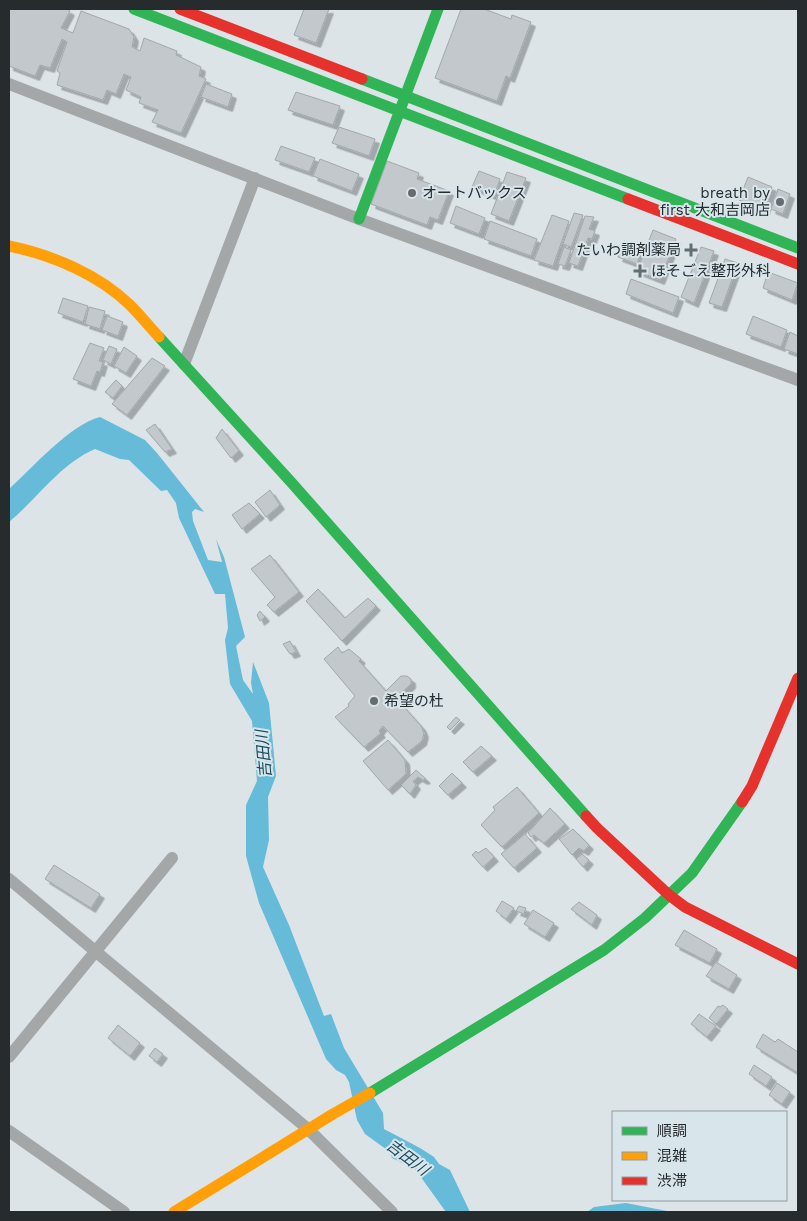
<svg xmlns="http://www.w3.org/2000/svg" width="807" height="1221" viewBox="0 0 807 1221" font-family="'Work Sans','Noto Sans JP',sans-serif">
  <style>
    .water { fill: #66bbd9 }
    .building { fill: #c2c8cb; stroke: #a2a8aa; filter: url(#shadow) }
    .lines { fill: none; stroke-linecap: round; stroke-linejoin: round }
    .street { stroke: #a4a7a8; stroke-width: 12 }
    .fast { stroke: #30b455; stroke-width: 11 }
    .slow { stroke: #ff9f0a; stroke-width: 11 }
    .jam { stroke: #e5322d; stroke-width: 11 }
    .poi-dot { fill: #666c6f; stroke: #d8e6ec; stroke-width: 2 }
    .labels { text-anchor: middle; stroke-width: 4; stroke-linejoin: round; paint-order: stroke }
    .poi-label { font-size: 15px; fill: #262b2e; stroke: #d8e6ec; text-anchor: start }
    .water-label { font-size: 16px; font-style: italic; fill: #1d4c5e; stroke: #d8e6ec }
  </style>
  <defs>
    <filter id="shadow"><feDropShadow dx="4.5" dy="4.5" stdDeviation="0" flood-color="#0004"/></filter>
  </defs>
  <rect width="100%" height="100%" fill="#dce4e8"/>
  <path class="water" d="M100,417l45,23 12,13 47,59 -9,-3 -3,3 1,9 15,39 14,2 -6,-23 8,18 21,80 -9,9 7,34 10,14 -2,-11 2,-21 16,41 7,73 -8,21 1,43 -6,27 26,58 35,91 7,-2 13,34 39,65 1,16 36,19 14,9 5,7 11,6 20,42h-24l-31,-43 -23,-11 -2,-6 -25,-18 -8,-14 -8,-38 -4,-7 -9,-5 -10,-11 -67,-156 -13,-47v-51l11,-24 -5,-60 -22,-37 -5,-44 3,-12 -3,-34h-10l-36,-76 -3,-15 -9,-13 -6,1 -32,-31 -9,-1 -25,-10c-35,15 -57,49 -86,73v-33c23,-21 62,-65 91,-72z
    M626,1203l46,9h-85l7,-5z"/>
  <path class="building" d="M9,9h58l3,2 -9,17 12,5 8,-22 48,18 5,8 -2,10 8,4 4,-13 33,13 -1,4 25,12 -2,9 7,3 -25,54 -29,-11 6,-12 -19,-7 2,-6 -15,-7 5,-13 -7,-3 -8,20 -9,-4 -4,10 -46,-15 3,-12 -3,-2 10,-29 -5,-3 -12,29 -10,-3 -5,11 -26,-10z
    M304,9h25l-13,34 -22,-8z
    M461,9h23l27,10 1,-4 19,7 -21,56 -4,-2 -9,25 -62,-23z
    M206,84l26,10 -4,13 -27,-10z
    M296,92l44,14 -7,19 -45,-15z
    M339,127l36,12 -6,17 -37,-13z
    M281,146l34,12 -6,14 -34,-12z
    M320,159l39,15 -7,17 -39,-15z
    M387,161l32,12 -2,6 32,12 -11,29 -8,-3 -3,8 -56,-21z
    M479,171l21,8 -6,17 -22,-9z
    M507,172l19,6 -17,43 -18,-7z
    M748,177l24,10 -7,23 -26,-10z
    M778,189l12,5 -7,20 -12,-5z
    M456,206l29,12 -6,16 -29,-11z
    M574,213l9,2 -12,32 -8,-3z
    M552,215l17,6 -16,45 -19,-6z
    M585,216l9,1 -5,12 6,2 -3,8 -4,-1 -10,28 -9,-3z
    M490,221l47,18 -6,17 -47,-17z
    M653,230l23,9 -16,41 -23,-9z
    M624,241l18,8 -5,15 -19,-7z
    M564,247l7,3 -6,16 -7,-2z
    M701,247l13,4 -20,52 -13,-6z
    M725,259l13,4 -16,44 -13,-4z
    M768,272l30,11 -6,17 -29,-12z
    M631,279l48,18 -6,16 -47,-19z
    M63,298l25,8 -5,16 -25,-9z
    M89,307l16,4 -5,18 -15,-5z
    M107,316l16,6 -5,14 -16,-6z
    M753,316l34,14 -6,17 -35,-13z
    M790,332l8,4v18l-14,-5z
    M90,343l14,5 -5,13 4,1 -3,10 -3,-1 -6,15 -18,-7z
    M109,346l8,3 -6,15 -8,-4z
    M124,347l13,9 -11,17 -12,-7z
    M152,358l13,8 -38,49 -15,-11z
    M116,380l6,6 -9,12 -8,-6z
    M155,424l17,25 -7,3 -19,-22z
    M222,429l17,22 -8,7 -15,-20z
    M270,490l10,15 -14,12 -11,-15z
    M249,503l11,11 -18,15 -10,-14z
    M270,555l29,37 -25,20 -7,-7 8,-8 -24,-28z
    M318,589l27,29 23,-20 8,8 -34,35 -36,-40z
    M260,611l5,6 -5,4 -3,-6z
    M290,641l6,11 -6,2 -7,-10z
    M338,647l4,6 7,-4 12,10 -2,2 27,30 15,-15h6l4,3v5l-15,14 25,28 3,7 -2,8 -14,11 -25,-26 -4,5 2,2 -17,14 -29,-30 14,-11 -1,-2 7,-8 -31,-37z
    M456,717l4,3 -10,10 -3,-3z
    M388,740l17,20 1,14 -18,16 -25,-29z
    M481,746l11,10 -19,16 -10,-10z
    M416,770l10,9 -3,1 -5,-3 -5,4 3,4 -6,9 -9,-9z
    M452,773l10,10 -14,12 -9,-9z
    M517,787l22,26 -37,34 -21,-22 14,-15 -2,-3z
    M550,808l15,16 -21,19 -10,-8 -3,2 -3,-4z
    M573,829l16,16 -5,6 -5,-3 -7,7 -13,-16z
    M525,834l12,14 -23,20 -13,-14z
    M486,848l8,9 -11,10 -11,-12 4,-4 2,2z
    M582,854l7,6 -6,7 -7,-8z
    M54,865l46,29 -9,14 -46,-29z
    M502,901l12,7 -8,11 -10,-8z
    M579,902l18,13 -5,10 -21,-16z
    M519,906l7,2 -2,6 -8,-3z
    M533,910l21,13 -9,14 -21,-13z
    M684,930l33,19 -7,14 -35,-18z
    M716,962l21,13 -8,14 -23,-13z
    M723,1005l5,4 -12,15 -7,-6 9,-12 2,1z
    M699,1014l17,12 -9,11 -16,-13z
    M118,1025l22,18 -10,13 -22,-18z
    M763,1034l12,8 3,-3 20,13v21l-42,-26z
    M155,1048l8,6 -6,8 -8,-6z
    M754,1065l18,12 -6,9 -17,-12z
    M777,1083l13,9 -8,12 -13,-9z"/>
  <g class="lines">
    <path class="street" d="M9,84l350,135 439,161
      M184,364l71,-186
      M9,879l299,250 84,83
      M9,1057l163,-199
      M9,1131l115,81"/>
    <path class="fast" d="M134,9l494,190
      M362,79l436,169
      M359,219l79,-210
      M159,337l132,145 295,334
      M370,1093l234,-143 41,-32 47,-45 50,-71"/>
    <path class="slow" d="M9,246c43,9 89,28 121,59 10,10 19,21 29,32
      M174,1212l159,-98 37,-21"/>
    <path class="jam" d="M180,9l182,70
      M628,199l170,65
      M742,802l10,-16 46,-108
      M586,816l11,12 72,67 16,12 113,57"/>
  </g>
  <g class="poi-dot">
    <circle cx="412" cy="193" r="5"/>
    <circle cx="780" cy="202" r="5"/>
    <path d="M688.5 242.5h5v5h5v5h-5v5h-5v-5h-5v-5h5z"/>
    <path d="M637.5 263.5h5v5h5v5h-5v5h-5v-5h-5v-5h5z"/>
    <circle cx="374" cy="701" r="5"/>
  </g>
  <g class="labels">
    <g class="poi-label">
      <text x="422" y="198">オートバックス</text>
      <text x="770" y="198" text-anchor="end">breath by<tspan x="770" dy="17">first 大和吉岡店</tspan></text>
      <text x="681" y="255" text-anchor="end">たいわ調剤薬局</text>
      <text x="651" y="276">ほそごえ整形外科</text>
      <text x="384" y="706">希望の杜</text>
    </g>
    <g class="water-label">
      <text transform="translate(263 754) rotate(-95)" y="6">吉田川</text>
      <text transform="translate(408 1157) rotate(37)" y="6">吉田川</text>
    </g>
  </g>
  <rect width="807" height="1221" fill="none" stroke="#262b2e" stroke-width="20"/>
  <rect x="612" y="1111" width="175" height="90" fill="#d8e6ec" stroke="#919ba0"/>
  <rect x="622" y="1127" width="25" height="8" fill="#30b455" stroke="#919ba0"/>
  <text x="657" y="1136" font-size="15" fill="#262b2e">順調</text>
  <rect x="622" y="1152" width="25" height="8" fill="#ff9f0a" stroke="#919ba0"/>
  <text x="657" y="1161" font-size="15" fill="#262b2e">混雑</text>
  <rect x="622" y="1177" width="25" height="8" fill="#e5322d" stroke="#919ba0"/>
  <text x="657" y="1186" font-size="15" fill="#262b2e">渋滞</text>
</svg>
